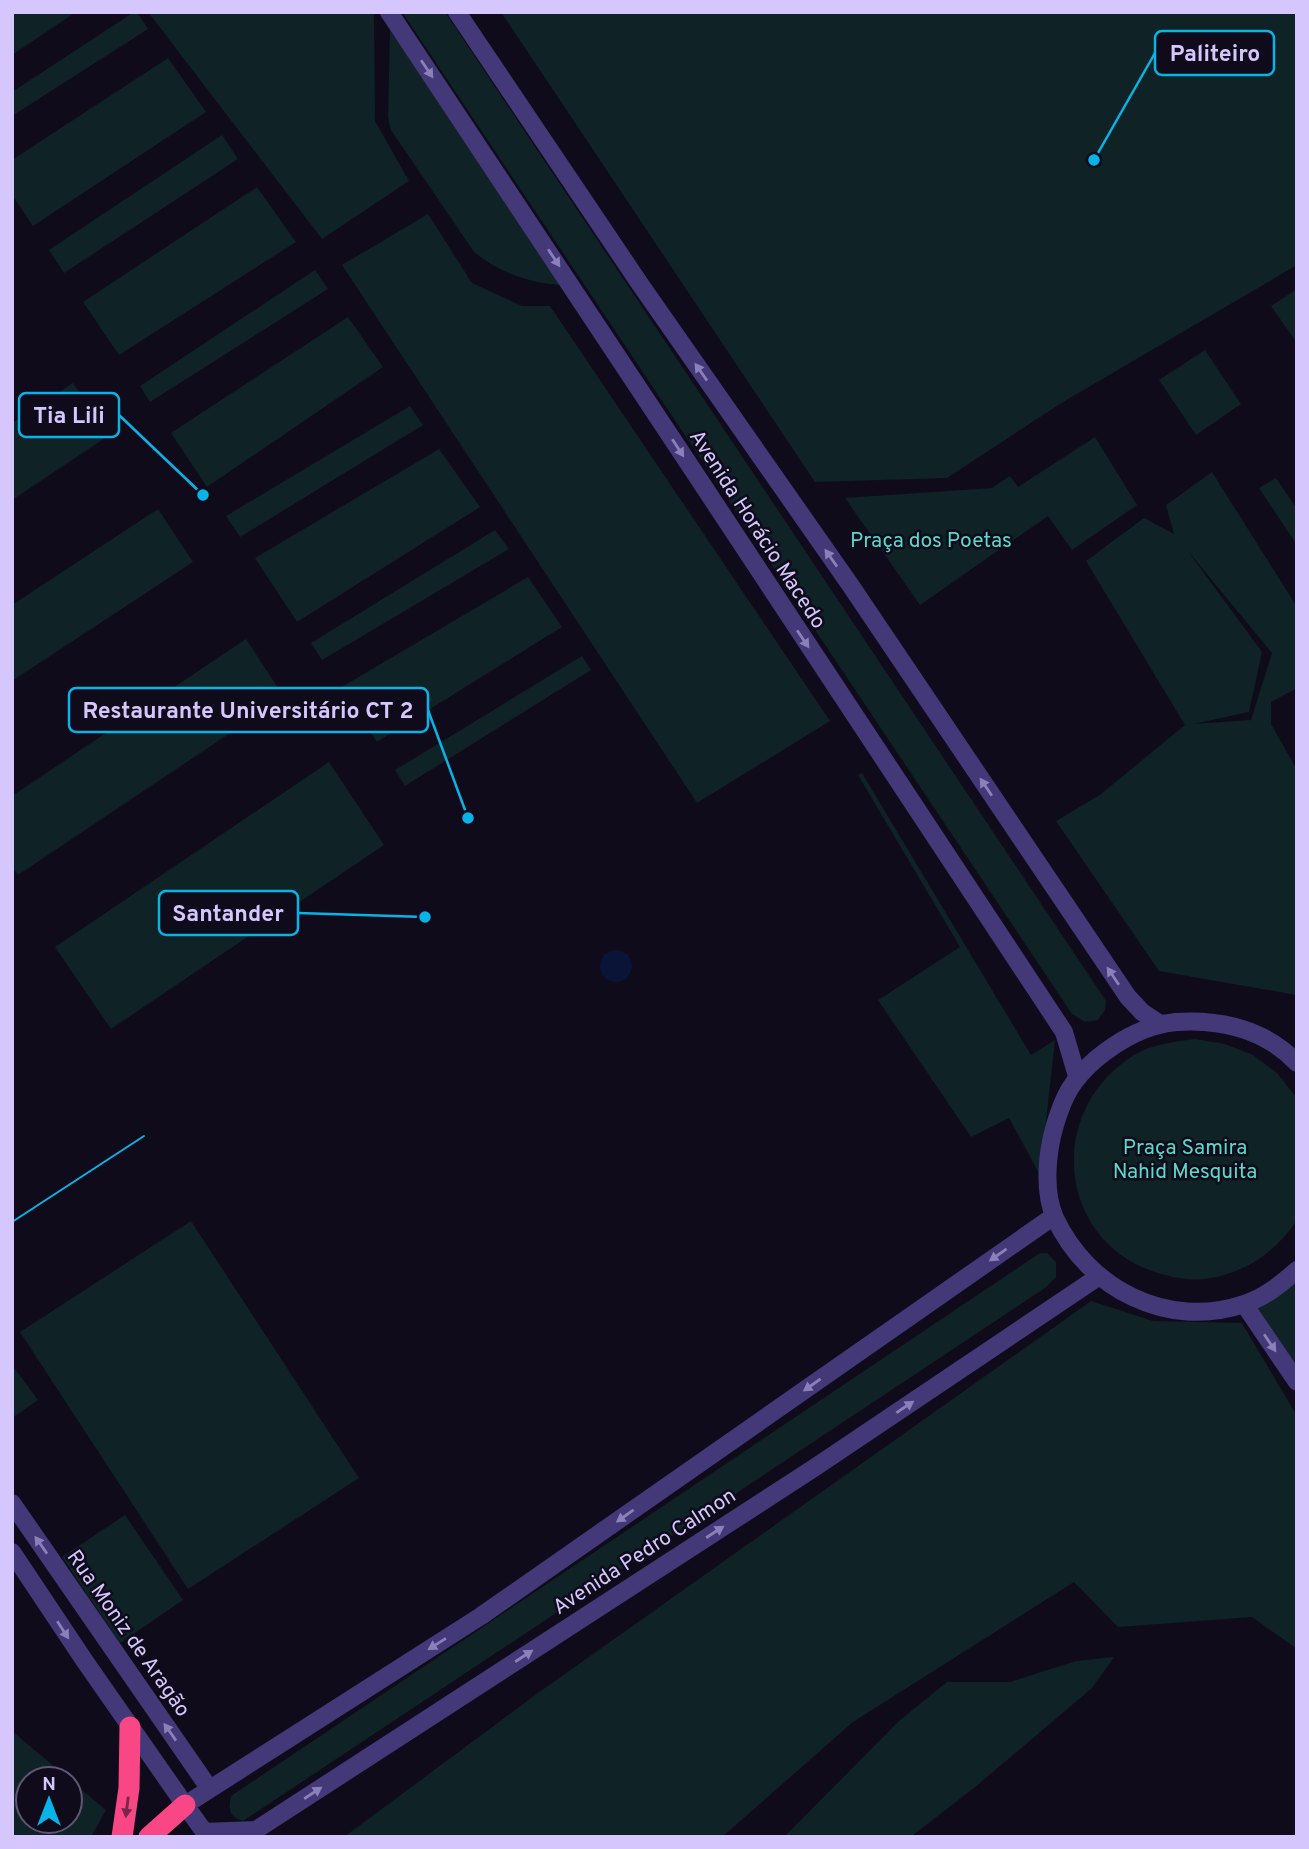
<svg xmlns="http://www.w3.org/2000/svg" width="1309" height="1849" viewBox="0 0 1309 1849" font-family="Overpass,sans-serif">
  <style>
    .green { fill: #0f2225; fill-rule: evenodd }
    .water { fill: #0a1436 }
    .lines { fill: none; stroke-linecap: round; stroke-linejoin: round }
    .minor { stroke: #433878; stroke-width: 18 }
    .tertiary { stroke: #433878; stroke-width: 18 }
    .motorway { stroke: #f84784; stroke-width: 21 }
    .tram { stroke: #08b3e8; stroke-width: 2 }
    .oneway { fill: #8c80ba }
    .oneway2 { fill: #78264a }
    .labels { text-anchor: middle; stroke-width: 5; stroke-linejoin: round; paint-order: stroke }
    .street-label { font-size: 21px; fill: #d5c7fd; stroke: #100b1b }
    .park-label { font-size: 21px; fill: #58d9ca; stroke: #100b1b }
    .leader { fill: none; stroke: #08b3e8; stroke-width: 2.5 }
    .callout-dot { fill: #08b3e8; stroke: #100b1b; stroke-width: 2.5 }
    .callout { fill: #100b1b; stroke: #08b3e8; stroke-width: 2.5 }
    .callout-label { font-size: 23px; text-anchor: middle; font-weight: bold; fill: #d5c7fd }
  </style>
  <rect width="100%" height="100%" fill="#100b1b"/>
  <path class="green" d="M12,12h64l-64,43z
    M134,12h3l11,17 -136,87v-24z
    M148,12h226l1,109 34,60 -87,58z
    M402,12h43l661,989 -1,9 -7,10 -13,2 -13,-8z
    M501,12h796v253l-234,137 -116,76 -132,4z
    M390,30l175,255c-33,-1 -66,-12 -91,-33l-83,-122 -3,-13z
    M168,58l38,54 -173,114 -21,-31v-35z
    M222,135l16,24 -174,114 -15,-23z
    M257,187l39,55 -177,113 -36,-53z
    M428,214l44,69 50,23h28l280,415 -133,82 -355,-538z
    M315,270l13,19 -178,113 -10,-16z
    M1297,289v54l-26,-37z
    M348,317l35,50 -176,120 -36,-54z
    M1205,350l36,54 -45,31 -37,-55z
    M73,383l35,53 -96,64v-77z
    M410,406l13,19 -183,112 -14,-21z
    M1095,437l42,68 -65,45 -24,-34 -128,89 -75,-107 147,-10 18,-12 8,11z
    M439,449l41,58 -183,115 -42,-64z
    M1212,472l85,135v81l-26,14v22l26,46v225l-138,-24 -103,-150 45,-27 84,-69 -99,-164 58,-43 30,16 -8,-29zM1187,550l85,103 -21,67 -58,4 56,-12 13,-60z
    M1276,478l21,31v36l-38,-57z
    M158,509l35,53 -181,119v-76z
    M495,530l14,19 -187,111 -11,-17z
    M528,577l34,50 -185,115 -37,-54z
    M246,639l38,58 -266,178 -6,-8v-71z
    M582,656l9,14 -186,116 -10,-16z
    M329,762l55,83 -273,184 -56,-82z
    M862,773l169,282 24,-15 -15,135 -31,-57 -38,19 -93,-137 82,-53 -102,-172z
    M1195,1039l30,5 28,11 24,18 19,24 1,123c-20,30 -45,48 -80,57 -17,4 -35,3 -52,-2 -107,-26 -123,-163 -31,-220 18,-11 40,-13 61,-16z
    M191,1221l168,257 -171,111 -168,-257z
    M1040,1253h7l9,9v15l-11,11 -802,533c-14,-5 -15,-11 -12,-25z
    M1297,1270v112l-53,-78z
    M1091,1301l62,20 89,2 55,93v233l-45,-32 -134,10 -44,-45 -221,140 -131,115h-378l194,-144z
    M12,1365l26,35 -26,18z
    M125,1515l58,85 -63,43 -58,-86z
    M1114,1657l-22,31 -118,100 -61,47 -4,2h-125l115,-116 48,-39h63l66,-21z
    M12,1731l57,48h-41v42h42v-41l36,30 -15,27h-79z"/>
  <path class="water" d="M600 966a16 16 0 1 1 32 0a16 16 0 1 1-32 0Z"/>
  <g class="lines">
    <path class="minor" d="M12,1503l197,285
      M12,1552l72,108 101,145"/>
    <path class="tertiary" d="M389,12c227,339 449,680 675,1020l13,44
      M457,12l183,272 211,302 277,411 14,15 18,12
      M1297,1063c-32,-34 -77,-44 -121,-41 -31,3 -57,18 -80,37 -24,21 -32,36 -41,66 -8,27 -12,66 0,93 33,71 113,112 189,86 20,-6 37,-20 53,-34
      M1244,1304l53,78
      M204,1832l52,-2 558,-362 284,-191
      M208,1837l-23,-32 296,-189 573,-400"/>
    <path class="motorway" d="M122,1837l7,-49 1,-61
      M149,1837l36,-32"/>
    <path class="tram" d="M12,1222l132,-86"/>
  </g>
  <defs><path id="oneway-solid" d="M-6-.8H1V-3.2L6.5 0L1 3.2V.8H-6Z" transform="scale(1.75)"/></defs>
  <g class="oneway">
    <use href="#oneway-solid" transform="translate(427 69) rotate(56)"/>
    <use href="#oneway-solid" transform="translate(554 258) rotate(56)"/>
    <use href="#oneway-solid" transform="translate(701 372) rotate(-125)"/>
    <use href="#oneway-solid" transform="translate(678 448) rotate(57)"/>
    <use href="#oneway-solid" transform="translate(831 558) rotate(-125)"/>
    <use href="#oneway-solid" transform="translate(803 639) rotate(56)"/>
    <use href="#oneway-solid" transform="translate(986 787) rotate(-124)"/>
    <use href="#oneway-solid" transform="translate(1113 976) rotate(-124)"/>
    <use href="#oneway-solid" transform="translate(998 1255) rotate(145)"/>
    <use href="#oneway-solid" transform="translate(1270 1343) rotate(56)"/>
    <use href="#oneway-solid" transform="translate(812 1385) rotate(145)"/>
    <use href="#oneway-solid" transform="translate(905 1407) rotate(-34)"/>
    <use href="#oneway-solid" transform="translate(625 1516) rotate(145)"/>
    <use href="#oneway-solid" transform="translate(715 1532) rotate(-33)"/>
    <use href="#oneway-solid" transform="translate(41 1545) rotate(-125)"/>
    <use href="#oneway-solid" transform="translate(63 1630) rotate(57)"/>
    <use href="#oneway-solid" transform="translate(437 1644) rotate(148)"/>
    <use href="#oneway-solid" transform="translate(524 1656) rotate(-33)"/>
    <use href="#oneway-solid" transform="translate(170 1732) rotate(-125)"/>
    <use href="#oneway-solid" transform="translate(313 1793) rotate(-33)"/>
  </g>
  <use class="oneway2" href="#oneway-solid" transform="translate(127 1807) rotate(97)"/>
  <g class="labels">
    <g class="street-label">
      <text transform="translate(758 529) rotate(57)" y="7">Avenida Horácio Macedo</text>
      <text transform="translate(644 1551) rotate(-33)" y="7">Avenida Pedro Calmon</text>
      <text transform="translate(129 1633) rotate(55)" y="7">Rua Moniz de Aragão</text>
    </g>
    <g class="park-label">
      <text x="931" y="547">Praça dos Poetas</text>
      <text x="1185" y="1154">Praça Samira<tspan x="1185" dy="24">Nahid Mesquita</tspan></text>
    </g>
  </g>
  <path class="leader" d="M1094 160L1155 53M203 495L119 415M468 818L428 710M425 917L298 913"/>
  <g class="callout-dot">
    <circle cx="1094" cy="160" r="7"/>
    <circle cx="203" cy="495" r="7"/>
    <circle cx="468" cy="818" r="7"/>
    <circle cx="425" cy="917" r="7"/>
  </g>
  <g class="callout">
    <rect x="1155" y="31" width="119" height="44" rx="7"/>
    <rect x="19" y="393" width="100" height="44" rx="7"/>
    <rect x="69" y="688" width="359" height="44" rx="7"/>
    <rect x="159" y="891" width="139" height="44" rx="7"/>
  </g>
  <g class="callout-label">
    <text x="1215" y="61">Paliteiro</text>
    <text x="69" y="423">Tia Lili</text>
    <text x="248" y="718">Restaurante Universitário CT 2</text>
    <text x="228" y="921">Santander</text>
  </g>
  <rect width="1309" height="1849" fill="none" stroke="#d5c7fd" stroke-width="28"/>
  <g transform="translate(49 1800)"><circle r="33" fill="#100b1b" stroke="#5f5675" stroke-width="2"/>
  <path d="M0-5L12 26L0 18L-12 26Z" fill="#08b3e8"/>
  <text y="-10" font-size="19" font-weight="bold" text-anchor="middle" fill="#d5c7fd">N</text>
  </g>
</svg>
